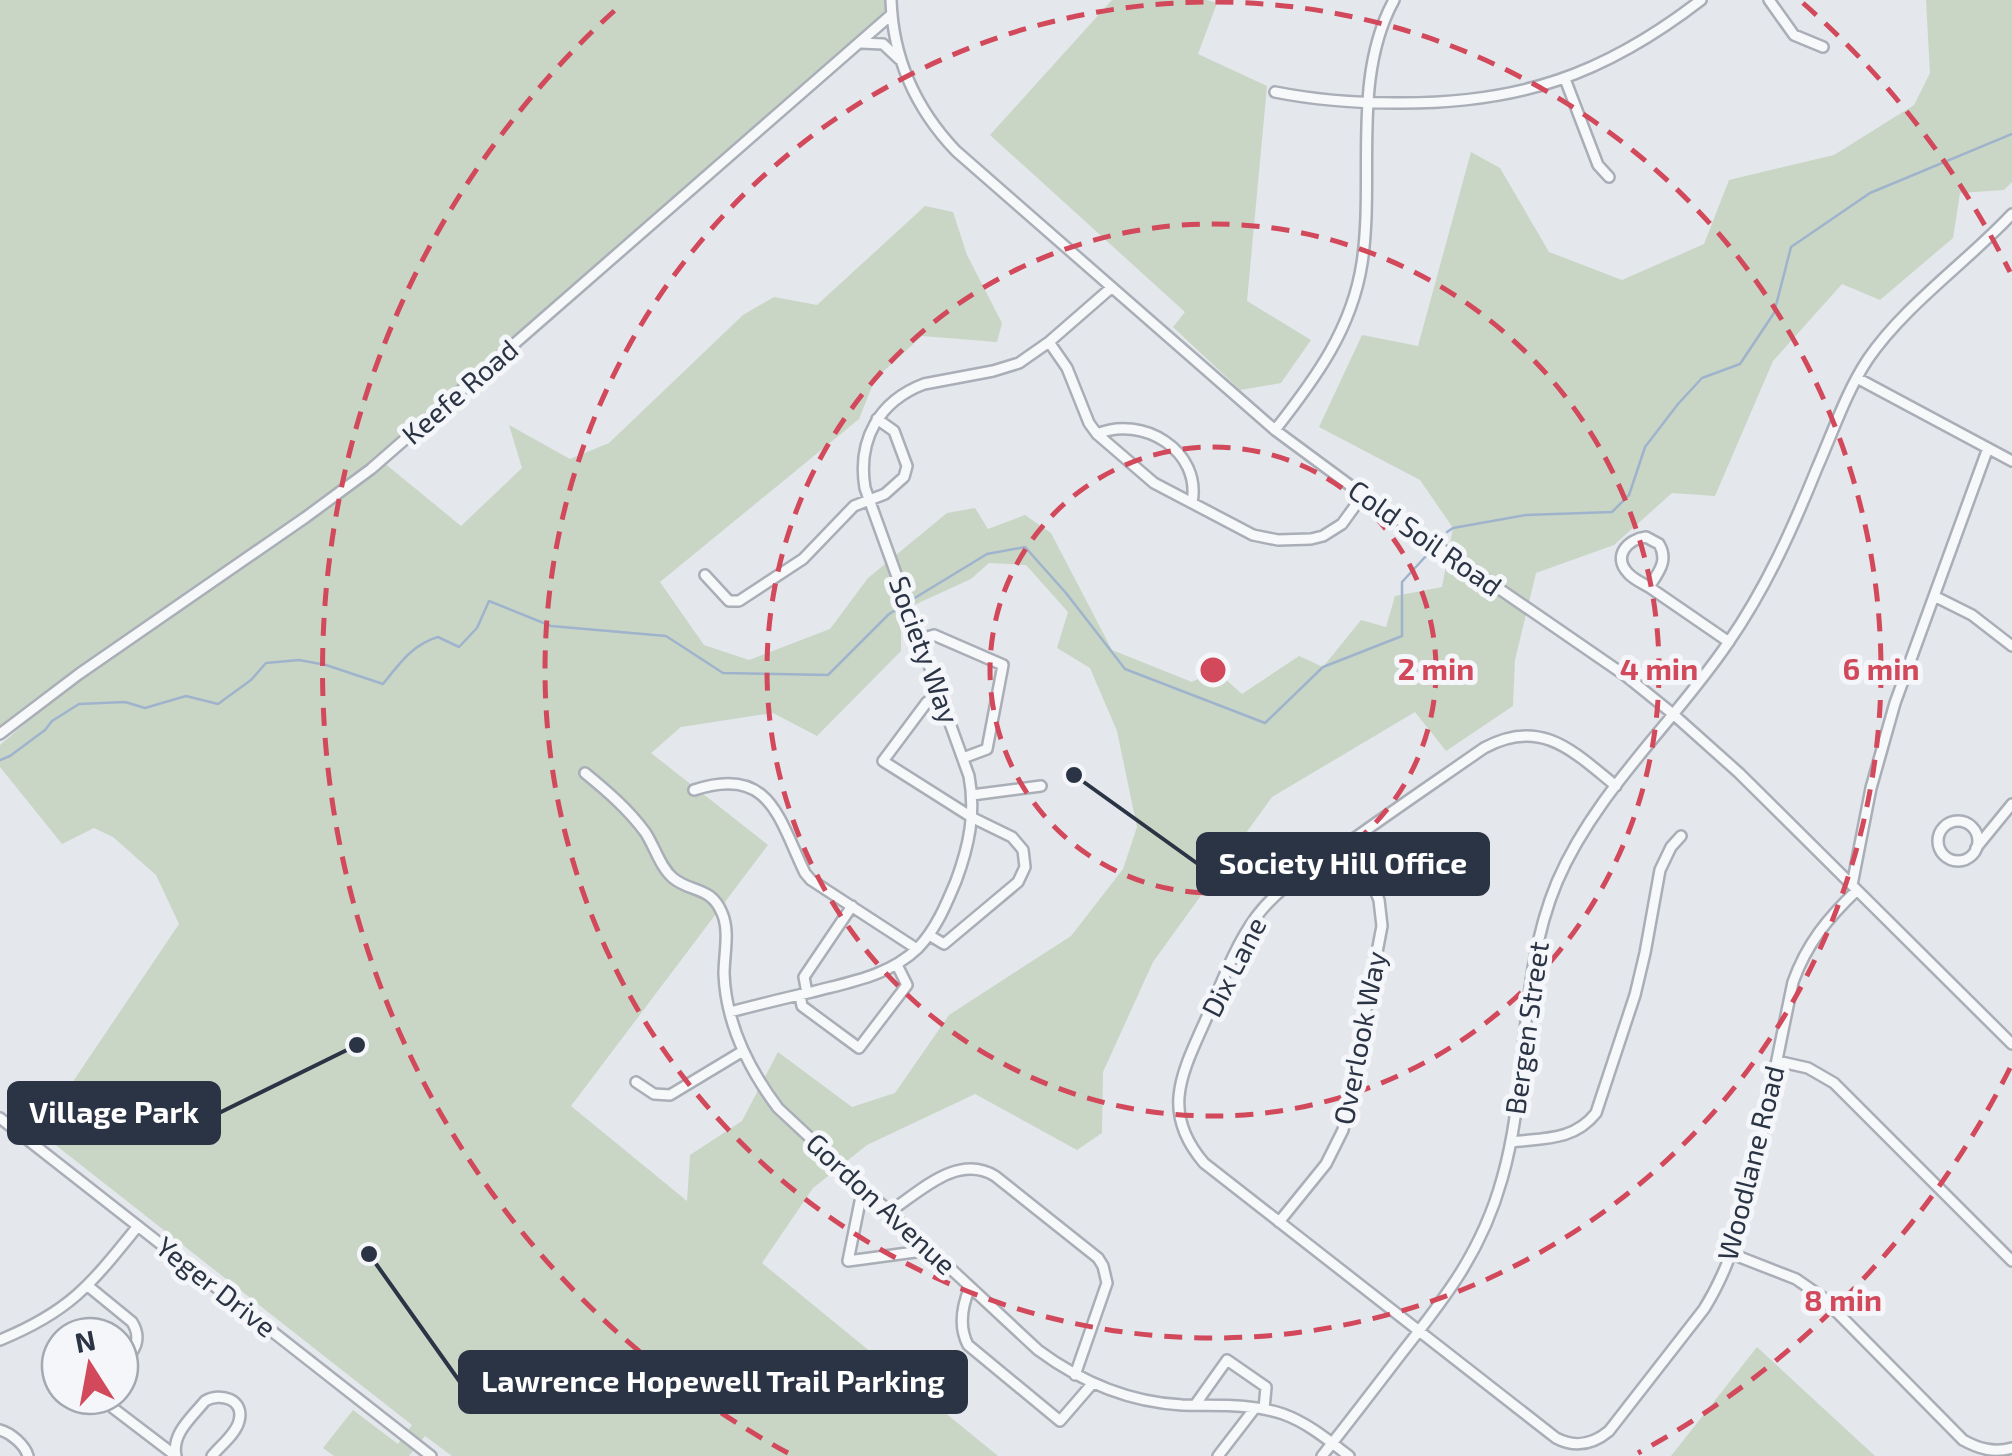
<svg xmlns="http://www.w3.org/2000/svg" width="2012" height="1456" viewBox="0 0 2012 1456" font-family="'Exo 2',sans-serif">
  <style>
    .green { fill: #c9d6c5; fill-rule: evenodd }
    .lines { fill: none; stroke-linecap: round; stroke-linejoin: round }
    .stream { stroke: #9fb4cc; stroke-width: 2.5 }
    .minor-casing { stroke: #a9aeb7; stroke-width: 14 }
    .minor { stroke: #f7f8fa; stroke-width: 9 }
    .ring { fill: none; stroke: #d1495b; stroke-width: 5; stroke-dasharray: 18 12 }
    .labels { text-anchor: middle; stroke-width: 10; stroke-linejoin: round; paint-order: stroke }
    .street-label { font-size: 28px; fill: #2b3445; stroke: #f4f6f9 }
    .centre { fill: #d1495b; stroke: #f4f6f9; stroke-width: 5 }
    .ring-label { font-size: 30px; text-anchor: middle; font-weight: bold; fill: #d1495b; stroke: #f4f6f9; stroke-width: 10; stroke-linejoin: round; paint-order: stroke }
    .leader { fill: none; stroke: #2b3445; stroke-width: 4 }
    .callout-dot { fill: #2b3445; stroke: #f4f6f9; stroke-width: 4 }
    .callout { fill: #2b3445; stroke: #2b3445; stroke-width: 4 }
    .callout-label { font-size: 30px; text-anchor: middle; font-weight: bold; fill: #fff }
  </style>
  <rect width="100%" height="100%" fill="#e4e7ec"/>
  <path class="green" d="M0,0h891l1,15 -509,447 78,64 61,-58 -13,-43 61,34 39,-16 134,-128 31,-18 43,8 108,-99 28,6 14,43 35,68 -5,19 -75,-6 -47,43 -16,40 -199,163 44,63 45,15 81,-31 38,-51 79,-65 28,-5 13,21 37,-14 26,18 61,117 80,32 23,-12 27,24 57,-38 24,11 38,-47 25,7 9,-31 47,-9 11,-59 -33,-48 -101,-53 43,-92 56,11 53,-194 29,16 49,84 73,28 82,-36 25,-64 105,-25 80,-50 16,-32 -4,-73h86v182l-8,8 -44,3 -7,45 -73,62 -38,-16 -69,77 -58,135 -43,-3 -58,52 -78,28 -21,87 -2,46 -67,45 -31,-39 -143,85 -119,165 -50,110 -1,61 -25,17 -102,-56 -108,51 -54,43 -51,75 236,193h-546l-27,-20 -16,20h-75l-11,-8 30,-38 45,34 14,-19 -373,-293 140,-208 -23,-49 -43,-38 -19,-9 -32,16 -62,-77v-22l83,-71 -83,60zM989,563l37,2 42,47 -11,36 33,20 27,63 20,96 -14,42 -52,67 -122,79 -54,78 -43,14 -74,-55 -36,69 -52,34 -3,46 -116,-95 197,-261 -117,-92 30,-26 92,-14 44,23 84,-85v-40l70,-32z
    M1112,0h95l10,3 -19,51 69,32 -20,215 64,39 -30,43 -41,7 -67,-63 12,-15 -195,-177z
    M1757,1347l118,109h-204z"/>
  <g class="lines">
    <path class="stream" d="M1447,532l6,-4 73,-13 86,-3 17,-17 16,-48 33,-43 24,-26 38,-14 34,-51 17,-66 79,-54 142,-59
      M913,599l74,-45 38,-7 41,46 59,76 140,54 58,-56 79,-31v-54l24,-26
      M0,760l10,-4 35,-26 7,-9 27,-17 46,-2 20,6 41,-12 32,8 33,-24 15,-17 33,-3 27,5 57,19c16,-20 30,-40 55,-47l21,10 18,-19 12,-27 62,25 115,10 57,37 105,2 61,-61 11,-7"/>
    <g class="minor-casing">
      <path id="minor" d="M891,0c2,58 25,109 65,151l319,279 88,65 263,181 47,38 66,59 273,271
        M1769,0l25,35 29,12
        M861,43l22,1 16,15
        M1565,79l33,86 11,12
        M1275,92c40,8 80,11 121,11 123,1 208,-28 305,-103
        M1049,342l18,26 22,55 8,11 57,49 99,52 25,5 33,-1 12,-3 19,-12 21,-29
        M1857,378l155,83
        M1275,430c40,-51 77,-101 87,-167 13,-86 -11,-185 32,-263
        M1097,434c45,-19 105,16 95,69
        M1646,537l13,7c10,17 -1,29 -10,43 -7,-4 -16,-8 -21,-14 -16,-17 0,-34 18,-36z
        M705,575l24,26h10l64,-42 51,-53 31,-12 19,-17 3,-11 -13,-35 -17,-12
        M1649,587l80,55
        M1934,596l38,19 40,31
        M920,639l14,-4 69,30 -16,84 -24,9
        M0,734l79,-60 227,-157 65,-48 521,-455
        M585,773c22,18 43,36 60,59 10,15 15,35 28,46 18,15 38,8 49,35 8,18 2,41 2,61 2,50 24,94 54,134l260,242c43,32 90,52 144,55 33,1 69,-2 101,9 25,9 45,26 66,42
        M1616,786c-43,-35 -75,-69 -132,-38 -46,32 -93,64 -139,97 -31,21 -66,41 -89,72 -24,33 -37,74 -54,111 -23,51 -39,87 2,135l352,275c19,10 36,7 53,-7l95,-122c35,-56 46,-119 60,-183 9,-48 19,-96 29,-144 14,-39 35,-64 64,-92
        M694,790c76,-25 84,27 111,83l6,7 106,69
        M972,795l69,-9
        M1938 841a20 20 0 1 1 40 0a20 20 0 1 1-40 0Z
        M1976,848l36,-44
        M1852,885l19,-97 24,-85 93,-255
        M929,935l15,9 74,-62 7,-15 -2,-17 -11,-13 -39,-19 -90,-57 44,-59 12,-9
        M807,993l-3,-16 48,-71
        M800,995l2,11 57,42 48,-63 -10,-20
        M730,1012c27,-7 55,-14 82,-20 38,-10 77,-16 106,-44 18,-19 28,-43 38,-67 13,-35 20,-68 13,-105l-104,-288c-8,-48 14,-87 59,-104l69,-13 26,-8 30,-21 62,-54
        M1777,1061l31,7 26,15 178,178
        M636,1082l18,12 16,1 73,-44
        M0,1118l431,338
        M1511,1142c32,-4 63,-1 85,-29l39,-118 10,-42 15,-83 11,-23 10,-11
        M863,1187l-15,74 82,-11
        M889,1212c31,-20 68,-59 106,-36l103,82 5,8 4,17 -32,92
        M1279,1222l47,-58 17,-34 39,-204 -3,-26 -25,-62
        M1732,1254l64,25 26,18 141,143c16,9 31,13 49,8
        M88,1286l44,36c12,19 0,31 -12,47
        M970,1287c-8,19 -12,39 -2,58l92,76 32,-37
        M0,1340c71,-29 91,-56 138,-114
        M107,1396l6,12 63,48
        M1195,1405l32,-45 39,27 -2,22
        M0,1430c11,3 25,15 28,26
        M176,1456c-5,-22 16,-39 29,-55 15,-9 40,-2 34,20 -3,13 -19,25 -27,35
        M1218,1456l37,-48
        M1322,1456c27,-34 53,-68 79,-102 45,-57 81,-103 101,-175 28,-97 15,-202 55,-297 39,-91 116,-158 171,-239 38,-55 64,-113 89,-175 16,-36 29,-76 51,-109 37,-54 99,-97 144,-145"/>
    </g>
    <use href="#minor" class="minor"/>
  </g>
  <g class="ring">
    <circle cx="1213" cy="670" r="223"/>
    <circle cx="1213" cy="670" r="446"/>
    <circle cx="1213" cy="670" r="668"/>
    <path d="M2010 1068A891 891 0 0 1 1638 1453M788 1453A891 891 0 0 1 623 3M1803 3A891 891 0 0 1 2010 272"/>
  </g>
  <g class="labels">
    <g class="street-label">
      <text transform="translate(460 392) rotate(-41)" y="10">Keefe Road</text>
      <text transform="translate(1425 538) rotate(35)" y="10">Cold Soil Road</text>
      <text transform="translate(924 650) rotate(70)" y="10">Society Way</text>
      <text transform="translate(1234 967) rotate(-63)" y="10">Dix Lane</text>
      <text transform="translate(1527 1028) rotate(-82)" y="10">Bergen Street</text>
      <text transform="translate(1360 1038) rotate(-79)" y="10">Overlook Way</text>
      <text transform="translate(1751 1163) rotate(-76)" y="10">Woodlane Road</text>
      <text transform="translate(881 1204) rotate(43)" y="10">Gordon Avenue</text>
      <text transform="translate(216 1287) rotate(38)" y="10">Yeger Drive</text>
    </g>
  </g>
  <circle cx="1213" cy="670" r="15" class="centre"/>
  <g class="ring-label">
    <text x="1436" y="680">2 min</text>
    <text x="1659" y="680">4 min</text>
    <text x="1881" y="680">6 min</text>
    <text x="1843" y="1311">8 min</text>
  </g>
  <path class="leader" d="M1074 775L1198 864M357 1045L219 1113M369 1254L460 1382"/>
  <g class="callout-dot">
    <circle cx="1074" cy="775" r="10"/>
    <circle cx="357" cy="1045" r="10"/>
    <circle cx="369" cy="1254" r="10"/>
  </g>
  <g class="callout">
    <rect x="1198" y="834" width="290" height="60" rx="10"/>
    <rect x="9" y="1083" width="210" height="60" rx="10"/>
    <rect x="460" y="1352" width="506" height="60" rx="10"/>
  </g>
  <g class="callout-label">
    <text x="1343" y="874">Society Hill Office</text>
    <text x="114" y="1123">Village Park</text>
    <text x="713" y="1392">Lawrence Hopewell Trail Parking</text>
  </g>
  <g transform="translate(90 1366) rotate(349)"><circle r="48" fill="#f4f6f9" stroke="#a4a8b1" stroke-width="2.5"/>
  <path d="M0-8L18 38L0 25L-18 38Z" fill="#d1495b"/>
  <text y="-15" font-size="28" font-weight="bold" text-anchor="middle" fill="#2b3445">N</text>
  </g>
</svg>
